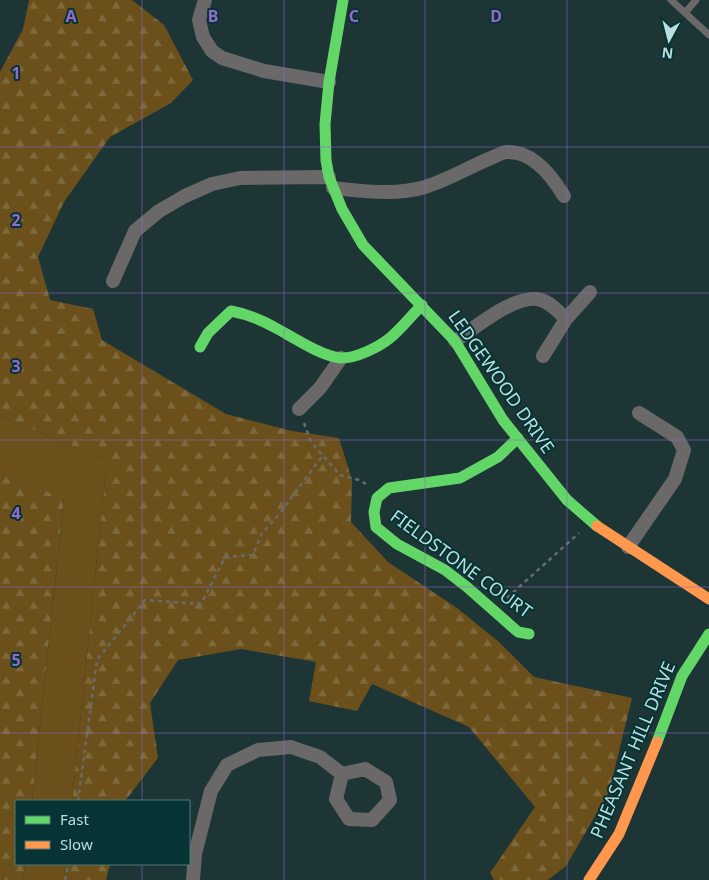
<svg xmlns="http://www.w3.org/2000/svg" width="709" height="880" viewBox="0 0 709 880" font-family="'Noto Sans',sans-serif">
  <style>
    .green { fill: #6b501b }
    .forest { fill: url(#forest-firs) }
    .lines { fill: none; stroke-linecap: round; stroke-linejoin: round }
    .path { stroke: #686b6b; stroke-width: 2.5; stroke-dasharray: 4 4; stroke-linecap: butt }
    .lane { stroke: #6a6869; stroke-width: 7 }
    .street { stroke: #6a6869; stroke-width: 14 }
    .fast { stroke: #63d668; stroke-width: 11 }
    .slow { stroke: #ff974d; stroke-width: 11 }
    .grid { fill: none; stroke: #916aca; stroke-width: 1; stroke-opacity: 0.55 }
    .labels { text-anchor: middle; stroke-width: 4; stroke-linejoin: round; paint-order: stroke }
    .street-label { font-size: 18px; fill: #b9dede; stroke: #063435 }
    .grid-label { font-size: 16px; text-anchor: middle; font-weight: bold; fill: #916aca; stroke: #063435; stroke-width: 4; stroke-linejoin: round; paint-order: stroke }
  </style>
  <defs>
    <pattern id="forest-firs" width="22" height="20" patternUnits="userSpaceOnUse" patternTransform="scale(1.25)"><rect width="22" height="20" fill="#6b501b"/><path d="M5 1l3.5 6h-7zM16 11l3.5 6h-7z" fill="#7e693c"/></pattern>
  </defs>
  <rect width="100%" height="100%" fill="#1e3536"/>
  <path class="green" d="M0,416l107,44 -35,341h-40l32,-302 -64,-25z
    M25,864h40l-1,16h-41z"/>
  <path class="forest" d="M29,0h103l32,25 29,55 -22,23 -61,34 -46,65 -26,55 12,43 43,9 9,31 124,74 66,17 47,7 13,42 -1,42 37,40 69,46 42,34 35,35 98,21 -23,94 -43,74 -18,14h-54l-4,-7 45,-66 -66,-80 -97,-43 -15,27 -48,-10 7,-39 -75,-13 -63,11 -28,43 8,55 -33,43h-53l35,-341 -107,-44v-344l23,-43z
    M0,474l64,24 -32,303h-16v63h9l-2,16h-23z
    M65,864h45l-4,16h-42z"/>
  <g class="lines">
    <path class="path" d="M304,423l7,19 29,33 19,5 7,4
      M507,598l72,-65
      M78,801l19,-141 48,-60 56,4 24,-47 28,-2 9,-22 16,-17 45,-61
      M65,880l3,-16"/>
    <path class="lane" d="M671,0l38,35
      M685,13l11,-13"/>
    <path class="street" d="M205,0l-6,20 4,17 9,14 10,7 42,13 65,11
      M333,188c30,3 62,8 92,-1 23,-7 44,-20 66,-29 5,-2 10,-5 15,-6 26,-2 46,24 58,44
      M113,281l22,-50 24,-20 26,-15 27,-12 28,-6 89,-1
      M455,341c20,-13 62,-49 86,-41 10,3 18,12 25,19
      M543,356l23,-37 24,-27
      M299,409l21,-21 21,-30
      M628,547l47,-68 9,-29 -7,-13 -38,-24
      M365,769l21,13 4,18 -18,20 -23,-1 -13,-20 6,-25z
      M193,880l2,-26 16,-63 16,-26 31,-15 33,-3 29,10 22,17"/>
    <path class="fast" d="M343,0l-14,82 -4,42 1,36 3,17 13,32 21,36 92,96 48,79 64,80 30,26
      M200,347l8,-14 23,-22c16,3 29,8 43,16 19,10 45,28 66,31 15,1 39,-11 50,-20 11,-9 21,-22 32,-33
      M518,438l-20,19 -38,21 -71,10 -12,10 -3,14 2,15 21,17 48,26 22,17 51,45 11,2
      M657,742l25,-66 27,-42"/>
    <path class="slow" d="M597,526l112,73
      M589,880l30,-46 38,-92"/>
  </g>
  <path class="grid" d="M142,0v801M284,0v880M425,0v880M567,0v880M0,147h709M0,293h709M0,440h709M0,587h709M0,733h709M142,864v16"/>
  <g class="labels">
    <g class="street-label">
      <text transform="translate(501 382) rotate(55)" y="6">LEDGEWOOD DRIVE</text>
      <text transform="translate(461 564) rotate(36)" y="6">FIELDSTONE COURT</text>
      <text transform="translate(633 750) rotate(-67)" y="6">PHEASANT HILL DRIVE</text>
    </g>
  </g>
  <g class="grid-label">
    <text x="71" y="22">A</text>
    <text x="213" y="22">B</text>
    <text x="354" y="22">C</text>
    <text x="496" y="22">D</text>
    <text x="16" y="79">1</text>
    <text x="16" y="226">2</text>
    <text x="16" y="372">3</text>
    <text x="16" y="519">4</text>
    <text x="16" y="666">5</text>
  </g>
  <rect x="15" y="800" width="175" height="65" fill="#063435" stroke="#4e7879"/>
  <rect x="25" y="816" width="25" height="8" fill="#63d668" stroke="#4e7879"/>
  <text x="60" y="825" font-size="15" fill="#b9dede">Fast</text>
  <rect x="25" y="841" width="25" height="8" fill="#ff974d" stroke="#4e7879"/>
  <text x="60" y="850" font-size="15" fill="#b9dede">Slow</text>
  <g transform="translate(669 40) rotate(187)" stroke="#063435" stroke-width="4" paint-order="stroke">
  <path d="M0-4L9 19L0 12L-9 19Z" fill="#b9dede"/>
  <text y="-8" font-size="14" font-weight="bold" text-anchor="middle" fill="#b9dede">N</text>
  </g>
</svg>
